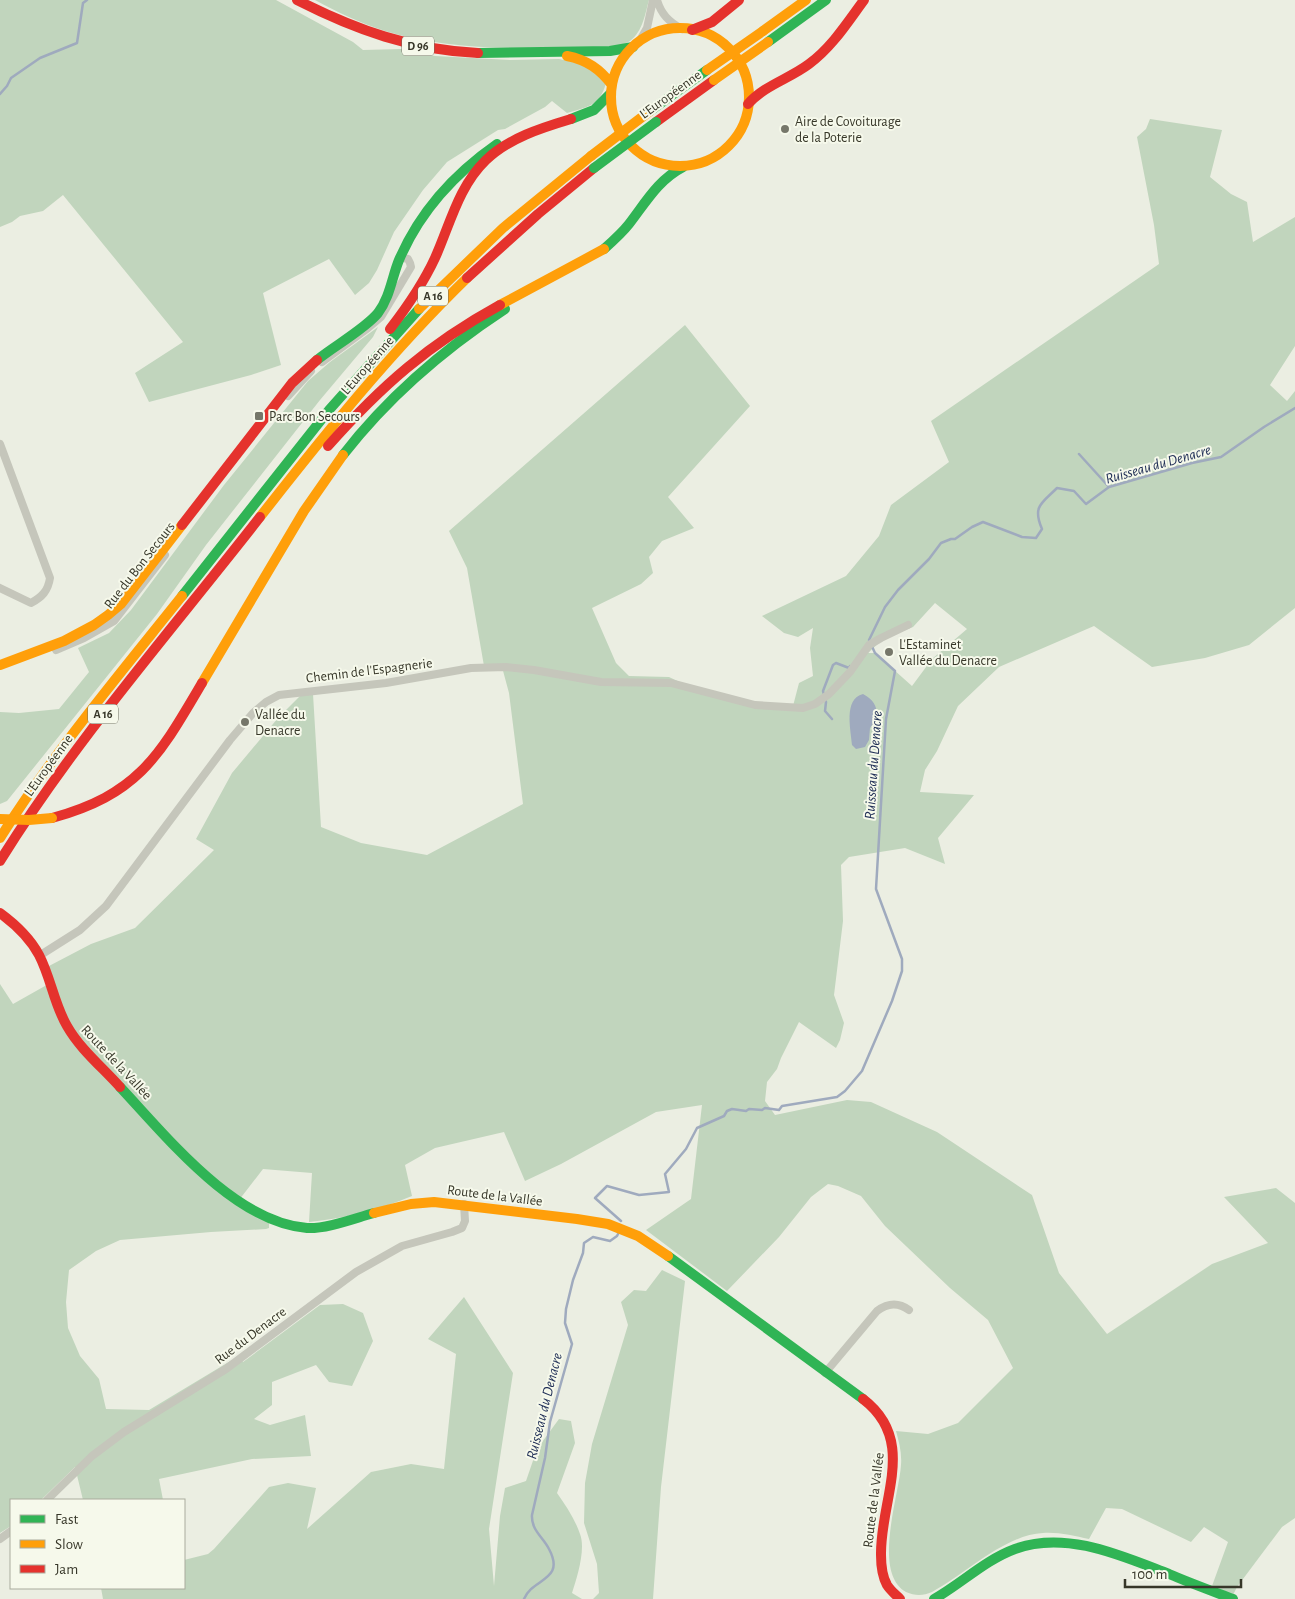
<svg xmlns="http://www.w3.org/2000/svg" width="1295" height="1599" viewBox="0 0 1295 1599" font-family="'Alegreya Sans',sans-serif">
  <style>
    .green { fill: #c1d5bd; fill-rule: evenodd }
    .water { fill: #9faabe }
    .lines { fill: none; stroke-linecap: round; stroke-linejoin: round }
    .stream { stroke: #9faabe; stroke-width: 2.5 }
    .street { stroke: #c5c6bb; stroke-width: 8 }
    .fast { stroke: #30b455; stroke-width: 10 }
    .slow { stroke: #ff9f0a; stroke-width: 10 }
    .jam { stroke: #e5322d; stroke-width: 10 }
    .fast-bridge { stroke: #30b455; stroke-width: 10 }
    .slow-bridge { stroke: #ff9f0a; stroke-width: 10 }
    .poi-dot { fill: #76776a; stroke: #f6f9eb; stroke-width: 2 }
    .labels { text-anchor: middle; stroke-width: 4; stroke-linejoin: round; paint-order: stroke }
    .shield { fill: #f6f9eb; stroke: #707163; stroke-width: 1 }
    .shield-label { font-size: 12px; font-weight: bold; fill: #373729 }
    .street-label { font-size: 14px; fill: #373729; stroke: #f6f9eb }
    .poi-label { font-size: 14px; fill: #373729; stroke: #f6f9eb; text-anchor: start }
    .water-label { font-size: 15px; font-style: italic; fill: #213057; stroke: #f6f9eb }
  </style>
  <rect width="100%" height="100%" fill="#ebeee2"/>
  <path class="green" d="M0,0h276l77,42 10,8 38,-1 34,7 75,4 49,-1 20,4 16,7 11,13c-6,23 -19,24 -39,30l-15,-12 -7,6 -40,22 -7,1 -51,32 -24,28 -29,42 -17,38 -8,13 -14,12 -26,-36 -66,34 18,72 -30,10 -102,27 -14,-29 48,-31 -120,-147 -20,16 -23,5 -8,6 -12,5z
    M315,0h334c-4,14 -6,31 -19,41 -11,8 -38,6 -52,6 -64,2 -131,3 -193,-16 -25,-8 -48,-19 -70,-31z
    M1150,119l72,11 -12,47 21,17 16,8 6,40 42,-25v129l-25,39 17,16 8,-10v217l-46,37 -44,13 -53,9 -58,-41 -95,41 -41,39 -21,45 -12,19 -5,22 54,3 -36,43 7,26 -40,-16 -56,9 -8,8 2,56 -9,74 10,28 -4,17 -4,8 -37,-26 -18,36 -4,11 -10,13 -2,19 10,14 72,-15 24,2 66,30 95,63 27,78 48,61 105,-70 56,-21 -44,-46 52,-9 19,15v315l-13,9 -45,60 -4,8 -21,-9 16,-44 -24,-15 -13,15 -69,-33 -16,-1 -17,31c-15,-3 -30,-7 -46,-6 -39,2 -77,41 -111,59 -9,4 -17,4 -26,0 -34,-19 -7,-96 -5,-127 1,-12 -2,-23 -5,-34l32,3 30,-11 55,-55 -25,-48 -38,-32 -65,-62 -24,-30 -23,-10 -10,-2 -17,13 -32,40 -52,54 -81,-61 45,-31 11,-94 -46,7 -95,52 -36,17 -21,-49 -69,16 -30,17 7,31c-31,13 -70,23 -103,26l3,-49 -49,-4 -27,35 33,18v6l-3,1 -55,3 -91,8 -24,11 -27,19 -3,32 2,26 12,28 19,23 7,30 43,1 83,-50 9,-2 2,4 77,-57 23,-1 20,9 10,28 -21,45 -23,-4 -13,-17 -44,17v23l-18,14 16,6 35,-10 6,41 -59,3 -93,20 4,21h-80l-8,-33 -34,33h-30v26l-11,7v-549l13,20 39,-22 -3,-16 42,-22 44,-16 79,-78 -18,-11 36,-66 46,-55 23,-23 12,-1 8,133 40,16 66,12 96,-51 -14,-111 -7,-26 -18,-1 -17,-98 -18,-37 236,-206 65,81 -82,91 26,31 -32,13 -13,16 4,16 -12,11 -49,24 24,55 13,13 40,1 34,16 33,7 57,6 6,-23 14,-7 -3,-28 3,-20 -15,9 -14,-4 -22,-17 84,-40 33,-40 12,-31 58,-43 -18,-41 228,-157 -5,-39 -17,-88 9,-8zM935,603l32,26 -35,30 -20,27 -37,-33h-7l15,-14 30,-12z
    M378,327l-5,10 -53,63 -114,145 -49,69 -150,187 -7,3v-92l19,1 40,-4 30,-37 -11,-24 31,-15 22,-23 93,-125 84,-104 22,-19z
    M662,1270l23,11 -24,206 -8,112h-60l6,-6 -2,-29 -13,-41 1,-40 7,-39 36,-119 -7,-23 13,-12 12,1z
    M464,1297l49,76 -24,156 5,57 6,-70 5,-28 21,-7 11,-32 22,-30 12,2 4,22 -18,50c9,13 18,26 23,41 6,15 -3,44 -8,59l10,6h-479l-2,-11h83v-28l24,-6 6,-5 55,-62 19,-4 28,5 -9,41 64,-57 40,-8 33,5 12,-115 -28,-15z"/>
  <path class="water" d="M863,694c11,6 13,11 15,23l-8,11 -1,12 -4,7 -9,2 -4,-4c-1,-15 -9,-46 11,-51z"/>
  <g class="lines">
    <path class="stream" d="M0,94l7,-8 4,-8 29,-20 37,-15 6,-40 4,-3
      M1079,454l30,33
      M832,719l-7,-8 1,-9 -3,-11 10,-26 3,-2 13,5 1,-2
      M621,1221l-26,-23 12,-12 32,9 30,-3 -4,-18 21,-25 11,-21 27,-12 3,-5 5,-2 14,2 3,-2 13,1 3,-2 14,2 3,-4 55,-9 8,-6 17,-20 30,-70 10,-30v-12l-26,-70 10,-170 9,-48 -20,-18 -6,-13 16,-33 13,-17 31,-31 12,-16 10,-4h4l17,-12 11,-5 39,15 14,1 6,-9c-10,-23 0,-26 15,-41l17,3 12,13 23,-17 83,-24 29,-6 43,-30 31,-19
      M524,1599c8,-21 42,-18 25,-50 -6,-12 -18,-19 -17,-34l13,-57 5,-36 22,-78 -7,-21 1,-14 7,-29 10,-27 1,-10 9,-6 17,4 7,-5 1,-2"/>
    <path class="street" d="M657,0c4,14 12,22 25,29
      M639,42l8,-14 6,-28
      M322,362l46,-34 13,-11 30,-50 -1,-4 -2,-4 -8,-2
      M288,396l23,-25
      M0,444l50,134c-2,13 -8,19 -19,25l-31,-15
      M56,650l28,-12 30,-17 51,-66
      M39,956l41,-26 26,-24 124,-166 23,-27 13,-11 13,-7 107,-12 85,-15 35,-1 28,3 67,12 70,1 84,22 48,3 12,-4 14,-10 21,-22 19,-27 12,-7 27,-13
      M825,1373l52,-62c11,-8 21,-9 32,-1
      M47,1500l45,-44 32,-24 102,-63 130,-97 46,-26 50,-14 10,-4 3,-7 -1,-17
      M0,1539l11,-8"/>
    <path class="fast" d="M768,42l58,-42
      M478,53l132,-2 23,-4
      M650,111l57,-41
      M571,119l23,-9 17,-17
      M604,249c9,-8 18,-16 25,-25 17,-22 29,-44 54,-57
      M317,360c17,-14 48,-31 61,-47 12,-16 14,-36 21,-53 21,-49 55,-86 98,-116
      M343,455c45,-58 101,-106 162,-146
      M182,596l147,-186 90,-101
      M120,1087c47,50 114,135 187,141 20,1 48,-10 67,-15
      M668,1256l195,143
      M934,1599c27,-15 51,-39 81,-50 51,-19 107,7 154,25 21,9 43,17 64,25"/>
    <path class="slow" d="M611 97a69 69 0 1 1 138 0a69 69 0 1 1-138 0Z
      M763,31l43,-31
      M567,56c20,4 33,13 45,29
      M500,305l104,-56
      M419,309l84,-81 88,-72
      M260,517c65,-83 131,-165 207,-239
      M0,665l64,-24 30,-16 14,-10 13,-11 61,-79
      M202,683l102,-172 39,-56
      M0,838c54,-86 119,-163 182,-242
      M374,1213l37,-9 23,-2 143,17 31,5 30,12 30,20"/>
    <path class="jam" d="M297,0c59,30 115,50 181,53
      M692,30l20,-8 27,-22
      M748,104c17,-19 41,-25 61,-40 23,-17 38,-41 55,-64
      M656,122l58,-42
      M467,278l71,-64 56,-46
      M390,329c17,-22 33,-45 45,-71 15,-33 23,-71 51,-98 23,-22 55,-32 85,-41
      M328,446c53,-60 101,-102 172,-141
      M182,525l110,-142 25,-23
      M52,818c87,-24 107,-62 150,-135
      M0,861c76,-122 171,-230 260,-344
      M0,913c15,11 30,25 39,42 12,23 15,49 28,71 13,23 35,41 53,61
      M863,1399c55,42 17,100 18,156 0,9 1,21 6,30 3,5 9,10 13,14"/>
    <path class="fast-bridge" d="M594,168l62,-46"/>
    <path class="slow-bridge" d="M707,70l56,-39
      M714,80l54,-38
      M591,156l59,-45
      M0,819l29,1 23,-2"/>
  </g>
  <g class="poi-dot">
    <circle cx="785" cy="129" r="5"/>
    <rect x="254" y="411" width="10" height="10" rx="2.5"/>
    <circle cx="889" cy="652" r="5"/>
    <circle cx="245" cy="722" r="5"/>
  </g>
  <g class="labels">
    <g class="shield">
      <rect x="402" y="36.5" width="32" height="19" rx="4"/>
      <rect x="418" y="286.5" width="30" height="19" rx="4"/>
      <rect x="88" y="704.5" width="30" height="19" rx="4"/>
    </g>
    <g class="shield-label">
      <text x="418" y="50">D 96</text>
      <text x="433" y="300">A 16</text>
      <text x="103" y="718">A 16</text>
    </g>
    <g class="street-label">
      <text transform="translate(670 94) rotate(-36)" y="5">L'Européenne</text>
      <text transform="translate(367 365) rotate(-49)" y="5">L'Européenne</text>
      <text transform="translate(139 565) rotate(-52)" y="5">Rue du Bon Secours</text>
      <text transform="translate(369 670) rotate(-7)" y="5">Chemin de l'Espagnerie</text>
      <text transform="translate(48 765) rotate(-54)" y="5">L'Européenne</text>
      <text transform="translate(117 1062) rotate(47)" y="5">Route de la Vallée</text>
      <text transform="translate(495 1195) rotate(7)" y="5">Route de la Vallée</text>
      <text transform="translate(250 1335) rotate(-37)" y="5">Rue du Denacre</text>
      <text transform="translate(873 1500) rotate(-83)" y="5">Route de la Vallée</text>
    </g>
    <g class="poi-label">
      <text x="795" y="126">Aire de Covoiturage<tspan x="795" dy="16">de la Poterie</tspan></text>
      <text x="269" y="421">Parc Bon Secours</text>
      <text x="899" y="649">L'Estaminet<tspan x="899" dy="16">Vallée du Denacre</tspan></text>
      <text x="255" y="719">Vallée du<tspan x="255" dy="16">Denacre</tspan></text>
    </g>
    <g class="water-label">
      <text transform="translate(1158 464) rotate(-16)" y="5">Ruisseau du Denacre</text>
      <text transform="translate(873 765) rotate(-86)" y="5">Ruisseau du Denacre</text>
      <text transform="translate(544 1406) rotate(-76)" y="5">Ruisseau du Denacre</text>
    </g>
  </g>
  <rect x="10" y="1499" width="175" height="90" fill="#f6f9eb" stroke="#aaab9d"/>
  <rect x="20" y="1515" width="25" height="8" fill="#30b455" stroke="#aaab9d"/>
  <text x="55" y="1524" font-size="15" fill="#373729">Fast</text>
  <rect x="20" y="1540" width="25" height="8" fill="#ff9f0a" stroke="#aaab9d"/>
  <text x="55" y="1549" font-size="15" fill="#373729">Slow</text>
  <rect x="20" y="1565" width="25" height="8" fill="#e5322d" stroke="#aaab9d"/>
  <text x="55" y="1574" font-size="15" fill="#373729">Jam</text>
  <path d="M1125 1579v8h116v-8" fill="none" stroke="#373729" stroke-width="2.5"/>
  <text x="1132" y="1579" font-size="15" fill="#373729" stroke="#f6f9eb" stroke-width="4" paint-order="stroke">100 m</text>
</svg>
